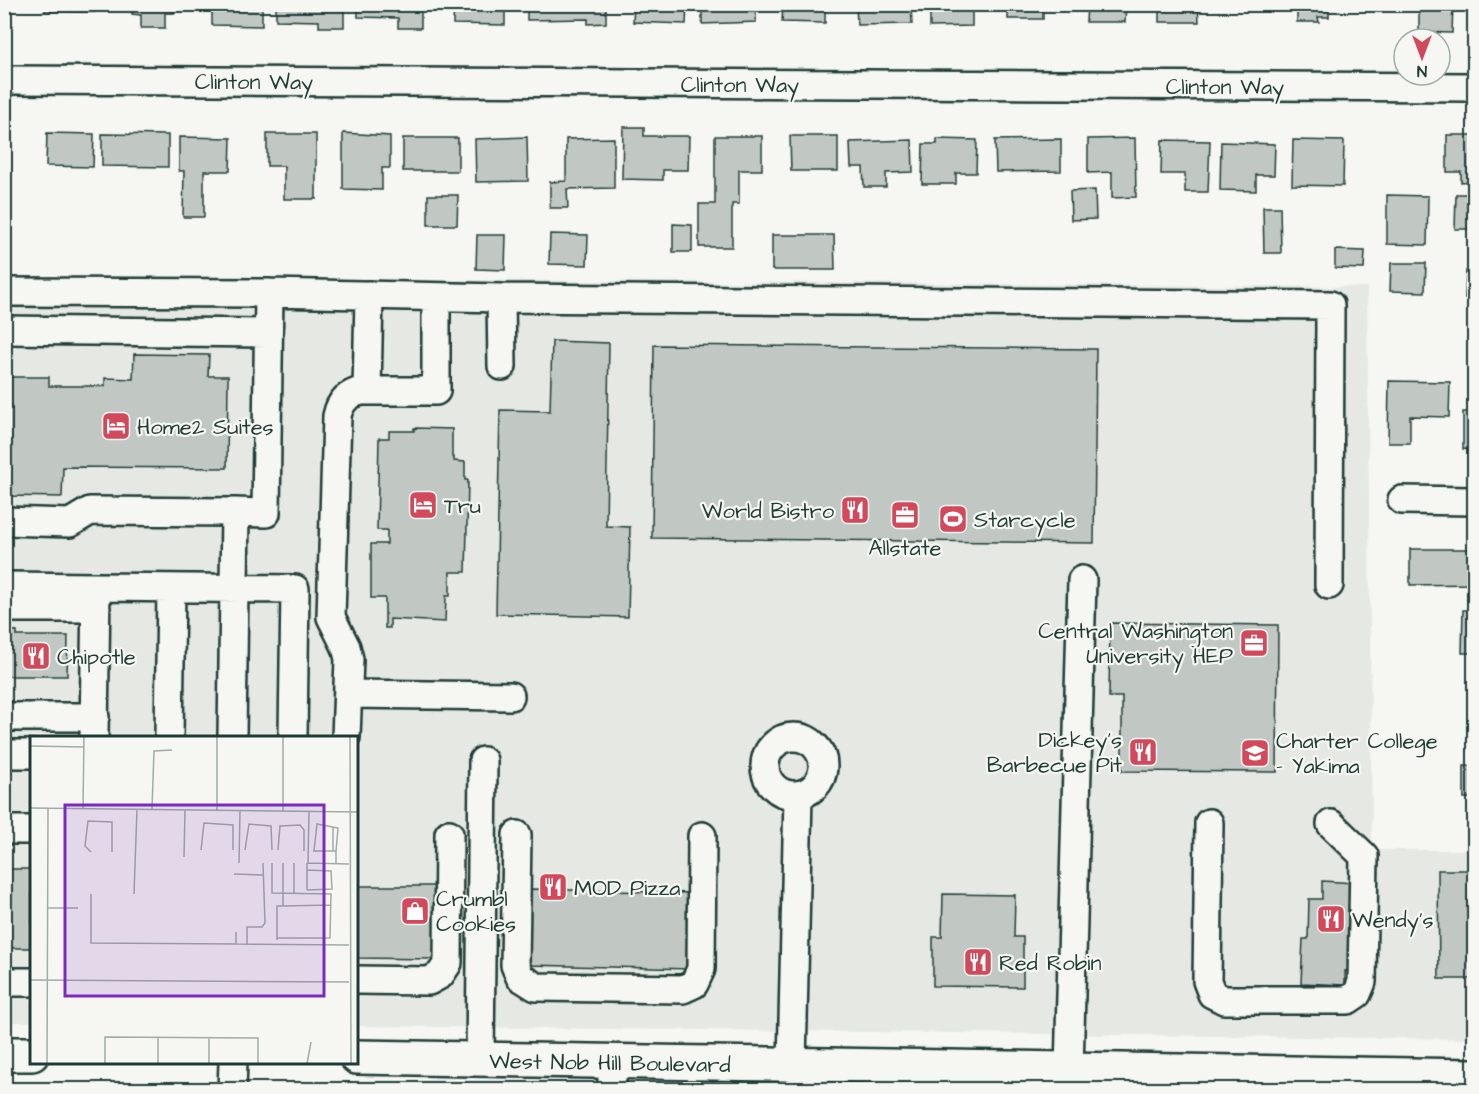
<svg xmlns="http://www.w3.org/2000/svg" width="1479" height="1094" viewBox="0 0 1479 1094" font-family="'Architects Daughter',sans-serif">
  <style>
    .built { fill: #e6e8e4 }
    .building { fill: #c1c8c3; stroke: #1f3d34; stroke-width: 1.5 }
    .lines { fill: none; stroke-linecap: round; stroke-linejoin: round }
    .minor-casing { stroke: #1f3d34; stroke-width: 32 }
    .major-casing { stroke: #1f3d34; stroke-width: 38 }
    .minor { stroke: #f6f6f2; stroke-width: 27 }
    .major { stroke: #f6f6f2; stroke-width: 33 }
    .labels { text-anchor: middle; stroke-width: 4.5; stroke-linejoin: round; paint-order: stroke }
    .street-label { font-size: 22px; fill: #1f3d34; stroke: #f6f6f2 }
    .poi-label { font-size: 22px; fill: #1f3d34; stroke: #f6f6f2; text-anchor: start }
    .inset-road { fill: none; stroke: #a0aca6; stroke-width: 1.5 }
    .view { fill: #7b2cbf; fill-opacity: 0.15; stroke: #7b2cbf; stroke-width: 3 }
    .inset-edge { fill: none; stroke: #1f3d34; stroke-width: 3 }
  </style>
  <rect width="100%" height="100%" fill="#f6f6f2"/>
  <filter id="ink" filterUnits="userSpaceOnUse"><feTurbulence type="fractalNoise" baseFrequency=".0167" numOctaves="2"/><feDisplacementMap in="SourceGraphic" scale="12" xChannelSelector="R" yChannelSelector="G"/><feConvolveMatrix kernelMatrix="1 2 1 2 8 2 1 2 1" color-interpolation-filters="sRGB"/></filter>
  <g filter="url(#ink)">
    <path class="built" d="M5,279l453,1 909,7 5,563h102v189l-1117,-13v-289h-325l-1,285h-26z"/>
    <path class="building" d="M46,4h49v8l-50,-1z
      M132,4h42v9h-9v15h-24v-13l-9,-1z
      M212,4h50v22l-50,-1z
      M276,4h68v23h-25v-6l-43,-1z
      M358,4h63v24h-23v-10l-40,-1z
      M454,4h51v21l-52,-1z
      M527,4h79v19l-18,1v-5l-61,1z
      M634,4h53l-1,20 -53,-2z
      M702,4h54v18l-54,2z
      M783,4h42v19l-43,-1z
      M856,4h55l1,20 -55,1z
      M930,4h42v22l-42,1z
      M1008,4h35v15h-35z
      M1087,4h39l-1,18h-39z
      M1168,4h30l1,18h-40v-13l9,-1z
      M1297,4h32v13h-11l1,5h-22z
      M1393,4h60l-1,29 -33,-1v-22h-26z
      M623,127h21v9h45l-1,34h-25v10l-41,-1z
      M47,133l47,1 -1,33 -47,-1z
      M343,133l47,3v32h-8v22l-39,-1z
      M102,134l66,1v32l-66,-1z
      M267,134h49v65h-32v-33h-17z
      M1447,135h27v46l-13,1v-10h-14z
      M715,136h47v34h-23v34h-7v43h-33v-43h16z
      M790,136h48v35h-47z
      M179,137l52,1 -1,33h-26v46h-21l1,-46h-5z
      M527,137l1,44 -52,1 -1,-43z
      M403,138h55v33h-55z
      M614,138v50l-47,1 1,19h-18v-26l16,-1v-42z
      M1135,138l1,59 -24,1v-26l-24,1v-34z
      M937,139l40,1 -1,33h-20v11h-34l1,-40h14z
      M1061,139v32l-65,1 -1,-32z
      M912,140l1,32 -27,1v14h-22l-1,-20h-12l-1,-25z
      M1162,140l48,1 -2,51h-23v-18h-24z
      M1293,140l51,1 -1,45 -51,-1z
      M1221,142l54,2 -1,31h-18v16l-36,-1z
      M1095,190l1,29 -25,1 -1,-29z
      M1456,194h18v35h-19z
      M428,195h30l-1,30h-29z
      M1387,195l41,1 -1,49 -40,-1z
      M1263,207h17l1,46h-17z
      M673,224l19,1v27h-19z
      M550,234l38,1 -1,30 -38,-1z
      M477,235h29l-1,35 -29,-1z
      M772,235h62l1,35h-63z
      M1335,250l30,1 -1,18 -29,-1z
      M1391,263h35l-1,29 -35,-1z
      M1466,271h8v52v-25h-9z
      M552,341l57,2 -3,183 24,1 -2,90 -132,-3 4,-204 50,1z
      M654,345l442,4 -2,194 -442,-5z
      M134,354l75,1 -1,21h20l-1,92 -164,-1 -1,30 -58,-1v-119h45v9h56v-8l28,1z
      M1389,381l61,1 -1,35 -39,-1v27h-22z
      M1463,412h11v38l-11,-1z
      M414,428l38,1v28h2v4l11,1v18h3l-2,92h-16v24h-4l-1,26 -55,-3v9h-5v-30h-14v-54h16v-14h-10l2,-92h10v-7h25z
      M1410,549h64v35l-64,1z
      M1463,610h11v70h-2v-27h-10z
      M1110,623l168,2 -1,147 -155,-1v-74h-13z
      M4,630l13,1v5h51l-1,40h-63z
      M1472,689h2v69h-2z
      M1464,766h10v32h-10z
      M4,869h28v79h-28z
      M1438,870h36v109h-35z
      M1322,881l33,2 -4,89 -6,-1v14l-44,-2 2,-44h5l1,-40h13z
      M357,886h78l-1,73 -77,-1z
      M530,889l164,4 -2,76 -164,-4z
      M943,894l72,1 -1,42h9v50l-90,-1v-49h9z"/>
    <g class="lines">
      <g class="minor-casing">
        <path id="minor" d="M4,80l1470,7
          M4,292l265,1 232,5
          M4,330l264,3
          M502,366l-1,-68 829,7 -1,280
          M367,391l2,-96
          M1402,500l72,1
          M235,512l31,1 3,-220
          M4,521l66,2 20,-12 145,1 -3,225
          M4,586l291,3 -2,148
          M4,608h92
          M348,694l162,2
          M4,717h91
          M94,737l2,-150
          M169,737l2,-149
          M346,737l3,-78 -3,-12 -15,-30 6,-201c3,-14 10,-22 25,-25h74v-94
          M765 766a29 29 0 1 1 58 0a29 29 0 1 1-58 0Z
          M4,754h28
          M1209,823l-2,158 5,13 12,6h124l9,-6 5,-12 2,-126 -33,-32
          M4,830h28
          M517,835l-2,130 5,12 16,10 147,2 11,-5 7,-15 1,-133
          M357,980l72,1 11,-6 8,-12 1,-129
          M4,982h28
          M480,1060l3,-299
          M792,1065l6,-270
          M1069,1070l13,-490
          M232,1090l1,-28
          M612,1090v-29"/>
      </g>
      <g class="major-casing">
        <path id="major" d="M4,1054h28
          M357,1057l1117,19"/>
      </g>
      <use href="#minor" class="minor"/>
      <use href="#major" class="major"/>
    </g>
  </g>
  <defs>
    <g id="hotel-square" transform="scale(1.5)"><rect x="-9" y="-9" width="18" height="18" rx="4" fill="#d1495b" stroke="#f6f6f2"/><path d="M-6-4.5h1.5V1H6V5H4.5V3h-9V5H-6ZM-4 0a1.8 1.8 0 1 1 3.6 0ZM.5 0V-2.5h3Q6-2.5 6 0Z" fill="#fff"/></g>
    <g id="restaurant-square" transform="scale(1.5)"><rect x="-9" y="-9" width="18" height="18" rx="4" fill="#d1495b" stroke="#f6f6f2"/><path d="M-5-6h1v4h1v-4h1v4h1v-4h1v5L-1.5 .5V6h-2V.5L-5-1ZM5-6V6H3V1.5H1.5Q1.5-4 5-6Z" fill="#fff"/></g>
    <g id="office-square" transform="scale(1.5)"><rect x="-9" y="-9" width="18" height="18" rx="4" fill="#d1495b" stroke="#f6f6f2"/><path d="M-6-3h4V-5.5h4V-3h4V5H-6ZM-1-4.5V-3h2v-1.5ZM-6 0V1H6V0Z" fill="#fff"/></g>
    <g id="stadium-square" transform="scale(1.5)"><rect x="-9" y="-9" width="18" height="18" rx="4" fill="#d1495b" stroke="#f6f6f2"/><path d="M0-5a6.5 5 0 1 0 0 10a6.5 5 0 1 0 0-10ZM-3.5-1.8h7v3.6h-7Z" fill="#fff"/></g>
    <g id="university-square" transform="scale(1.5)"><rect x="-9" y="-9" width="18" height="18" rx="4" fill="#d1495b" stroke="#f6f6f2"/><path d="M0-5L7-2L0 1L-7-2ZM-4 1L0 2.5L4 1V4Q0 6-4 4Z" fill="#fff"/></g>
    <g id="shop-square" transform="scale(1.5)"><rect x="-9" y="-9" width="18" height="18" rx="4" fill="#d1495b" stroke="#f6f6f2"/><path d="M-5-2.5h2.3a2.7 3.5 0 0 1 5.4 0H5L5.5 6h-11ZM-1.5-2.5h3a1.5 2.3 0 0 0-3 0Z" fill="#fff"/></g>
  </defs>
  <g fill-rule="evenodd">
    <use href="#hotel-square" x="116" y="426"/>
    <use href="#hotel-square" x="423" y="505"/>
    <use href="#restaurant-square" x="855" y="510"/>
    <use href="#office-square" x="905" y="515"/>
    <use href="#stadium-square" x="953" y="519"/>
    <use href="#office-square" x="1254" y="643"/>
    <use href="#restaurant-square" x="36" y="656"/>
    <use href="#restaurant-square" x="1143" y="752"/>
    <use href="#university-square" x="1255" y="753"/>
    <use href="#restaurant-square" x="553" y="887"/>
    <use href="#shop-square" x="415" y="911"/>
    <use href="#restaurant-square" x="1331" y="919"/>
    <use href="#restaurant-square" x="978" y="962"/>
  </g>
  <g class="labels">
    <g class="street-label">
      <text x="254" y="89">Clinton Way</text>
      <text x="740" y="92">Clinton Way</text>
      <text x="1225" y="94">Clinton Way</text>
      <text transform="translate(610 1062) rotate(1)" y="8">West Nob Hill Boulevard</text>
    </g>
    <g class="poi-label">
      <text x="137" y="434">Home2 Suites</text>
      <text x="444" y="513">Tru</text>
      <text x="834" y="518" text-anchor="end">World Bistro</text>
      <text x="974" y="527">Starcycle</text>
      <text x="905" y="555" text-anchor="middle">Allstate</text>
      <text x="1233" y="638" text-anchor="end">Central Washington<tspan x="1233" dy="25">University HEP</tspan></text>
      <text x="57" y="664">Chipotle</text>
      <text x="1122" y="747" text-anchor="end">Dickey's<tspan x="1122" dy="25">Barbecue Pit</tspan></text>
      <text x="1276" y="748">Charter College<tspan x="1276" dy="25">- Yakima</tspan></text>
      <text x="574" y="895">MOD Pizza</text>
      <text x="436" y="906">Crumbl<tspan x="436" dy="25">Cookies</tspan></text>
      <text x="1352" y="927">Wendy's</text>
      <text x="999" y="970">Red Robin</text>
    </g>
  </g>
  <g transform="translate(30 736)">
    <rect width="328" height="328" fill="#f6f6f2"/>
    <path class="inset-road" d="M320,0l1,328M0,10l54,1M0,72l329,4M53,72l1,-72M122,73l2,-58 18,-1M187,74v-74M253,75v-75M279,75l-1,52 41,1M303,91v24M171,114l3,-27 29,2v25M215,114l4,-26 22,2 1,24M248,114l2,-24 20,-1 4,5v21M283,115h23v13M284,115l3,-27 21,4 -2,23M61,116l-6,-6 3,-25 24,1v30M154,121l1,-47M209,127l1,-52M242,127v30l59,1 -1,44h-53M253,127v43l48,-1M204,138l29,1M277,154l25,-1 -1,-18 -24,-1M277,154v-27M264,157v-30M61,158v49l145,1v-12M104,158l3,-85M17,172h31M247,204v-34h6M206,208l113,1M217,208v-17h15l3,-4 -2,-60M0,244l319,2M17,328l1,-256M75,328v-27l153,1v26M128,328v-26M179,328v-26M277,328l4,-22"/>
    <path class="view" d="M35,69h259v191h-259z"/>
    <rect width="328" height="328" class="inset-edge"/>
  </g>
  <rect width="1479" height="1094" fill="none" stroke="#f6f6f2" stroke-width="24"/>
  <rect x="12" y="12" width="1455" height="1070" fill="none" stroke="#1f3d34" stroke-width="2" filter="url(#ink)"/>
  <g transform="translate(1422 57) rotate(180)"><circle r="28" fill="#f6f6f2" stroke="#a0aca6" stroke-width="1.5"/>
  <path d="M0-4.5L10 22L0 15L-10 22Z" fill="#d1495b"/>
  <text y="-9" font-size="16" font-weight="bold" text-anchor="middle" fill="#1f3d34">N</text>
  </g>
</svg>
